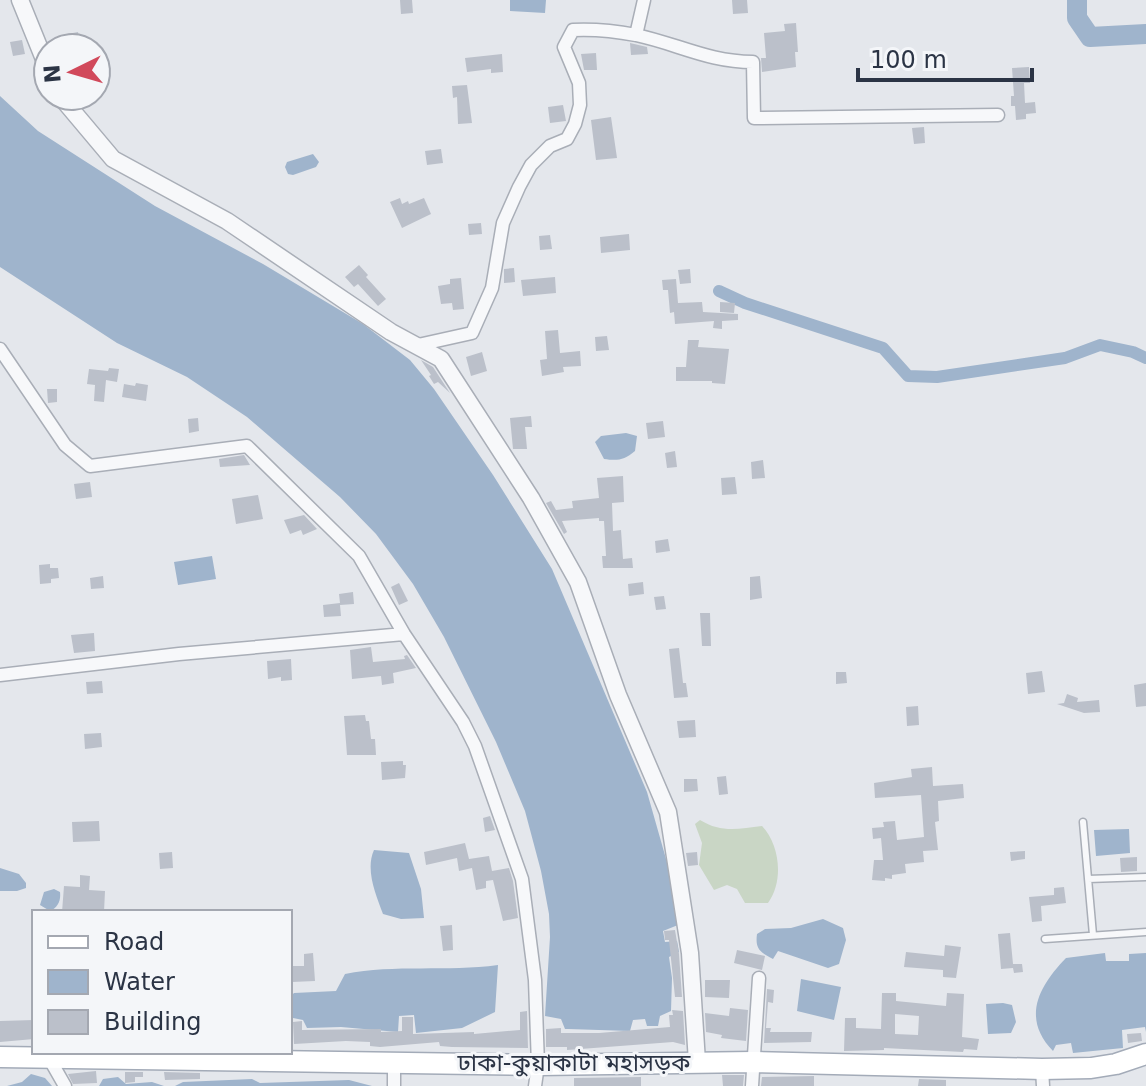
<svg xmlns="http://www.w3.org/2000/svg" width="1146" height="1086" viewBox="0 0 1146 1086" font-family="'DejaVu Sans','Noto Sans Bengali',sans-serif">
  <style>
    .green { fill: #c9d6c5 }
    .water { fill: #9fb4cc }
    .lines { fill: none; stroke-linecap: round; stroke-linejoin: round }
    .canal { stroke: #9fb4cc; stroke-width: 12 }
    .river { stroke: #9fb4cc; stroke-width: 20 }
    .building { fill: #bbc0ca; fill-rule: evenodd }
    .service-casing { stroke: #a9aeb7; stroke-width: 9 }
    .minor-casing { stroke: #a9aeb7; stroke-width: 15 }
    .tertiary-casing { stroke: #a9aeb7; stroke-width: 19 }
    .primary-casing { stroke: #a3abb8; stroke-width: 23 }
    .service { stroke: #f7f8fa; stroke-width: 6 }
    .minor { stroke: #f7f8fa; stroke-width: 12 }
    .tertiary { stroke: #f7f8fa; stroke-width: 16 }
    .primary { stroke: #fff; stroke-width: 20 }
    .labels { text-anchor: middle; stroke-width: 6; stroke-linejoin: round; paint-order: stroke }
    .street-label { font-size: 24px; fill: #2b3445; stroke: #f4f6f9 }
  </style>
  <rect width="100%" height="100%" fill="#e4e7ec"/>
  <path class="green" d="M700,820c21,13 38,9 62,6 18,19 22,55 6,77h-23l-8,-14 -10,-4 -13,5 -15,-25 3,-22 -7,-19z"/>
  <path class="water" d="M510,0h36l-1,13 -35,-2z
    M0,96l38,35 117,75 108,58 100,60 47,36 24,29 59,86 59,94 95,223 25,88 6,45 -15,6 2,11 12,-1 2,11 -10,5 3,21 -1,33 -11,5 -2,10h-11l-2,-7 -12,1 -3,11 -62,-2h-3l-4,-10 -16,-3 5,-79 -1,-23 -8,-43 -16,-60 -29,-69 -52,-105 -31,-53 -37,-50 -36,-37 -93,-80 -60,-40 -70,-34 -117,-76z
    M313,154l6,8 -3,5 -23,8 -5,-1 -3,-7 2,-5z
    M626,433l11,3 -2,15c-11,9 -17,10 -31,8l-9,-17 6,-6z
    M212,556l4,23 -38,6 -4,-23z
    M1129,829l1,24 -34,3 -2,-26z
    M374,850l35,3 12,36 3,29 -23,1 -18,-5c-7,-19 -18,-44 -9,-64z
    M0,868l19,6 7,9v5l-9,3h-17z
    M54,889l6,3c1,9 -2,15 -10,19l-10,-6 4,-13z
    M823,919l20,9 3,12 -7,24 -11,4 -50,-17 -5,8c-13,-7 -18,-10 -16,-25l8,-5 26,-1z
    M1105,953l1,8h23v-7l17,-1v79l-1,-5 -23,3 1,18 -50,5 -2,-10 -15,2 -3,6c-32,-33 -14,-65 13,-93z
    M498,965l-3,47 -33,16 -46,5 -2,-18 -15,1 -1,16 -57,-5 -34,1 -4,-8 -10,-2 -3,-21 4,-4 42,-2 9,-17c50,-10 102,-2 153,-9z
    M801,979l40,8 -7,33 -37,-9z
    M1003,1003l9,2 4,17 -5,11 -23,1 -2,-30z
    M31,1074l14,4 7,8h-45l15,-4z
    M118,1077l8,7 26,-2 12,4h-65l4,-7z
    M252,1079l8,4 89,-3 23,6h-197l8,-4z"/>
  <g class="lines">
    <path class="canal" d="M719,291l26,12 138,45 25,28 29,1 128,-19 35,-13 33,7 13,6"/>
    <path class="river" d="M1077,0v18l13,19 56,-3"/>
  </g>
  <path class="building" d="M400,0h12l1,13 -12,1z
    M732,0h15l1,13 -15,1z
    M796,23l2,29h-3l1,15 -34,5 -1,-14h5l-2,-25 21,-2 -1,-7z
    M78,32l3,14 -21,2 -3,-12z
    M22,40l3,14 -12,2 -3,-14z
    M630,43l17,4 1,7 -17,1z
    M596,53l1,17h-13l-3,-16z
    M502,54l1,18 -12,1v-4l-24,3 -2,-14z
    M1029,67l1,16h-6l1,20 10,-1 1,11 -10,1v5l-10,1 -1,-14h-4v-10h3l-2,-28z
    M467,85l5,38 -14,1 -1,-27 -4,1 -1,-12z
    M563,105l3,16 -16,2 -2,-16z
    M611,117l6,41 -21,2 -5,-40z
    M924,127l1,16 -11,1 -2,-16z
    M441,149l2,14 -16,2 -2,-14z
    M400,198l2,6 6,-3 1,3 15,-6 7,16 -29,14 -12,-26z
    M481,223l1,11 -13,1 -1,-11z
    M629,234l1,16 -29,3 -1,-16z
    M550,235l2,14 -12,1 -1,-14z
    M359,265l9,10 -2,2 20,22 -8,7 -20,-22 -4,3 -9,-10z
    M514,268l1,14 -11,1v-14z
    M690,269l1,14 -11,1 -2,-14z
    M555,277l1,16 -33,3 -2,-16z
    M461,278l3,31 -11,1 -1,-7 -11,1 -3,-18 12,-2v-5z
    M676,279l2,24 24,-1 1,10 35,2v6l-16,1v8l-9,-1 1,-7 -39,3 -1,-12 -4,1 -2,-23h-5l-1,-10z
    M720,302l15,1 -1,10 -14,-1z
    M558,330l2,23 20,-2 1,15 -18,1 1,5 -22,4 -2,-16 7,-1 -2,-28z
    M607,336l2,14 -13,1 -1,-14z
    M688,340h11l-1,7 31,2 -4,35 -13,-1v-2h-36v-14h10z
    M482,352l5,19 -16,5 -5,-19z
    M421,360l12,7 17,26 -12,-11 -4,2 -5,-8 2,-1z
    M109,368l10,1 -2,13 -11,-2 -2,22 -10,-1 1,-16 -8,-1 2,-15 19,2z
    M136,383l12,2 -2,16 -24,-4 2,-13 11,2z
    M47,389h10v13l-9,1z
    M531,416l1,11h-7l2,22h-14l-3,-31z
    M198,418l1,13 -10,2 -1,-14z
    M663,421l2,16 -17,2 -2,-16z
    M675,451l2,16 -10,1 -2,-15z
    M244,455l6,10 -30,2 -1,-8z
    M763,460l2,18 -13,1 -1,-17z
    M623,476l1,26 -12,1 1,28 8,-1 2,29 9,-1 1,10h-30l-1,-12h4l-2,-35h-5v-3l-37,3 5,11 -3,2 -18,-31 5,-2 5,9 17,-2 -1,-7 27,-3 -2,-20z
    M735,477l2,17 -15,1 -1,-17z
    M90,482l2,15 -16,2 -2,-15z
    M258,495l5,24 -27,5 -4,-25z
    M304,515l13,14 -14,6 -2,-5 -11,4 -6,-14z
    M668,539l2,12 -14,2 -1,-12z
    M50,564v4h8l1,10 -8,1v4l-11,1 -1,-19z
    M103,576l1,12 -13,1 -1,-11z
    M760,576l2,22 -12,2v-23z
    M643,582l1,12 -15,2 -1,-12z
    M399,583l9,18 -9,4 -8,-18z
    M353,592l1,12 -14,1 1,11 -17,1 -1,-12 17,-2 -1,-9z
    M664,596l2,13 -10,1 -2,-13z
    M700,613h10l1,33h-9z
    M94,633l1,18 -21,2 -3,-18z
    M371,647l2,15 32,-3 -1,-3 3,-1 9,13 -23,5 1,10 -12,2 -1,-9 -29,3 -2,-29z
    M679,648l4,35h3l2,14 -14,1 -5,-49z
    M291,659l1,21 -11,1v-4l-13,2 -1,-18z
    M1042,671l3,21 -17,2 -2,-21z
    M836,672h10l1,11 -11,1z
    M102,681l1,12 -16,1 -1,-12z
    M1146,683v23l-10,1 -2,-22z
    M1067,694l11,4 -1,4 22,-2 1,12 -16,1 -27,-9 7,-1z
    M918,706l1,19 -12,1 -1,-19z
    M365,715l1,6h3l2,18h4l1,16h-29l-3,-39z
    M695,720l1,17 -17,1 -2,-17z
    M101,733l1,14 -17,2 -1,-15z
    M403,761v4h3l-1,13 -23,2 -1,-18z
    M932,767l1,19 30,-2 1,14 -26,3 1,20 -4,1 3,28 -15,1 1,11 -19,2 1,9 -14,2v4l-7,-1v3l-13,-1 2,-20h9l-2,-22 -8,1 -1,-11 12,-1 -1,-5 12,-1 2,19 27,-3 -3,-42 -46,3 -1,-15 38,-6 -1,-8z
    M726,776l2,18 -9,1 -2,-18z
    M684,779h13l1,12 -14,1z
    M490,816l5,14 -10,2 -2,-14z
    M99,821l1,20 -27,1 -1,-20z
    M465,843l4,16 20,-3 3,15 17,-3 4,13 5,37 -15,3 -10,-41 -7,1v7l-10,2 -4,-22 -13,3 -2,-13 -31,7 -2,-13z
    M1025,851v8l-14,2 -1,-9z
    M172,852l1,16 -13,1 -1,-16z
    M697,852l1,13 -10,1 -2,-13z
    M1137,857v14l-16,1 -1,-14z
    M80,875l10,1 -1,14 16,1 -1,21h-42l2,-26 16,1z
    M1064,887l2,16 -25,3 1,15 -10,1 -3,-25 25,-2v-7z
    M452,925l1,25 -10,1 -3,-25z
    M675,930l4,24 3,43h-7l-6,-57h-4l-1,-9z
    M1010,933l3,31h9l1,8 -9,1 -1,-5 -12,1 -3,-35z
    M945,945l16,2 -5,31 -13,-1v-7l-39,-3 2,-15 38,4z
    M737,950l28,6 -3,14 -28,-7z
    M313,953l2,28 -23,1v-16h12v-12z
    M705,980h25l-1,18 -24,-1z
    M767,989l7,1 -1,13 -5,-1 -2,26h5l-1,4h42l-1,10 -47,1z
    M882,993h14v8l50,5 1,-13 17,1 -2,43 17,2 -2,11 -13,-1 -1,3 -79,-4v2l-40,1 1,-33h11v10l25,1zM895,1014l24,2 -1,19 -23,-1z
    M730,1008l18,2 -2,31 -25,-3 1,-3 -16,-3 -1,-19 24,3z
    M672,1010l11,1 2,34 -12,-3 -106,8v-3h-21v-18l15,-1v5h38l71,-6 -1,-12h4z
    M527,1011l1,37 -76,-1 -12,-1 -1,-4 -59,5 -10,-1v-4l-24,-1 -52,3 -1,-22 9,-1v9l79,-1v3l21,-1v-14h11v17l61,-2v2l46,-4v-18z
    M34,1020v19l-34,3v-21z
    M1141,1033l1,8 -14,2 -1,-9z
    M96,1071l1,12 -24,1 -5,-10z
    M125,1072h18v5h-8v5l-10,1z
    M164,1072l36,1v6l-35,1z
    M722,1075h22l-1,11h-20z
    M814,1076v10h-53l1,-9z
    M641,1077v9h-67v-8z
    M919,1079l27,1v6h-28z"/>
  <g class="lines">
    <g class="service-casing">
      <path id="service" d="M1083,822l10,113
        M1088,879l58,-2
        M1045,939l101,-7"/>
    </g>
    <g class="minor-casing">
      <path id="minor" d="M636,35l8,-35
        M418,345l54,-12 20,-45 11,-65 16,-36 12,-22 19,-19 17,-7 8,-15 5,-19 -1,-22 -15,-36 9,-17c21,-1 42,1 63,5 42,9 73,27 117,27l1,56 244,-3
        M0,349l65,96 25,21 157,-20 112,110 45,78 59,88 12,24 47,133 13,101 3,85 -3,21
        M0,675l179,-21 225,-20
        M49,1058l16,28
        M394,1063v23
        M1042,1069l1,17
        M752,1086l7,-108"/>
    </g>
    <g class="tertiary-casing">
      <path id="tertiary" d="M20,0l28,69
        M60,96l53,63 114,62 164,111 50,27 90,139 47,84 40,113 50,117 22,141 7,109"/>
    </g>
    <g class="primary-casing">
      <path id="primary" d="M0,1057l538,8 215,-3 289,7 49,-1 25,-4 30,-10"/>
    </g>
    <use href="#service" class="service"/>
    <use href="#minor" class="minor"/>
    <use href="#tertiary" class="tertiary"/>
    <use href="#primary" class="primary"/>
  </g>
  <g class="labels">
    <g class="street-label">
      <text x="574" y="1071">ঢাকা-কুয়াকাটা মহাসড়ক</text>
    </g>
  </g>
  <rect x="32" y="910" width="260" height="144" fill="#f4f6f9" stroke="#a4a8b1" stroke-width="2"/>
  <rect x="48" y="936" width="40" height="12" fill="#ffffff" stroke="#a4a8b1" stroke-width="2"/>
  <text x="104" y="950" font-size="24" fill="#2b3445">Road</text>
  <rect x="48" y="970" width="40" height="24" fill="#9fb4cc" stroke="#a4a8b1" stroke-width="2"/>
  <text x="104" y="990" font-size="24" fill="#2b3445">Water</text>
  <rect x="48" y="1010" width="40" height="24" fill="#bbc0ca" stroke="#a4a8b1" stroke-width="2"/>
  <text x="104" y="1030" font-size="24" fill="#2b3445">Building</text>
  <g transform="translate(72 72) rotate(265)"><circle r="38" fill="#f4f6f9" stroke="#a4a8b1" stroke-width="2"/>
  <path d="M0-6L14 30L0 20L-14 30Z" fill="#d1495b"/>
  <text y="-12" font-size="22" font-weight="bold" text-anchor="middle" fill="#2b3445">N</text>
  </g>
  <path d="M858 68v12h174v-12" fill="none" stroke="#2b3445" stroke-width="4"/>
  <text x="870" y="68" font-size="24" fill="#2b3445" stroke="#f4f6f9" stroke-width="6" paint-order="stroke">100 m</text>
</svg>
